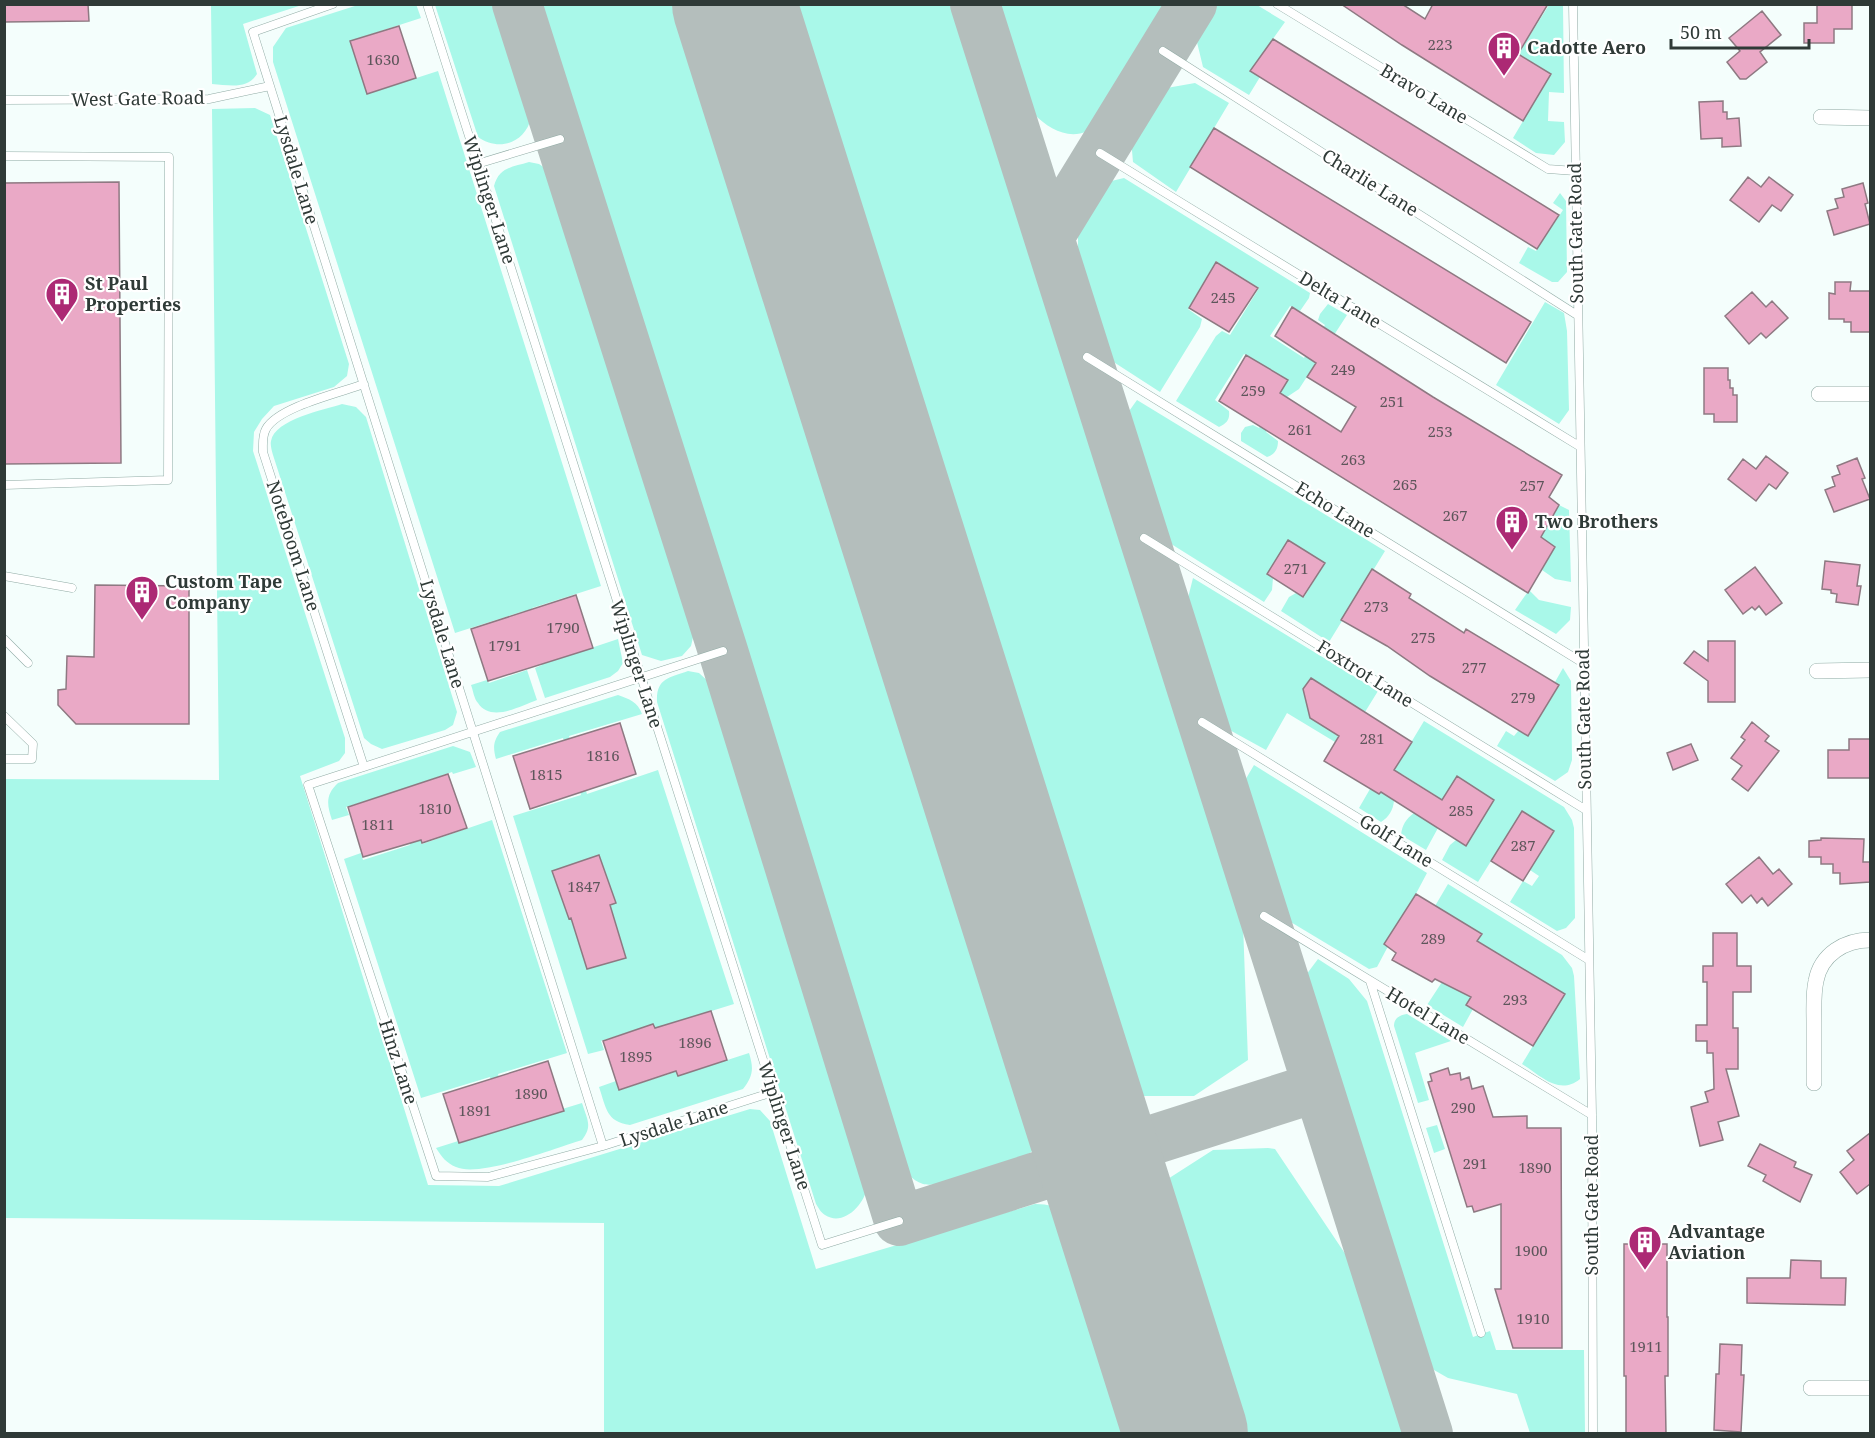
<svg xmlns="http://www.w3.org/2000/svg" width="1875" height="1438" viewBox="0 0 1875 1438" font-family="'Noto Serif',serif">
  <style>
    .green { fill: #a9f8e9 }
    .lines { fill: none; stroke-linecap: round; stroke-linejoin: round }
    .taxiway { stroke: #b4bebc; stroke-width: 50 }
    .runway { stroke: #b4bebc; stroke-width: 124 }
    .building { fill: #eaa9c6; stroke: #8e7982; stroke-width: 1.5 }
    .service-casing { stroke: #91aba5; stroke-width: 9 }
    .minor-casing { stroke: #91aba5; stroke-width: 16 }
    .service { stroke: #fff; stroke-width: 8 }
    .minor { stroke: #fff; stroke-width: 15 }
    .labels { text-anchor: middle; stroke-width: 4.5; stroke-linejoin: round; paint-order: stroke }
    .number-label { font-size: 15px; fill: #5e565b }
    .poi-label { font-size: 18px; font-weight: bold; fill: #2f3a37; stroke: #fff; text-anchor: start }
    .street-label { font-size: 18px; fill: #2f3a37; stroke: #fff }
  </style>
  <rect width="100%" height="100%" fill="#f4fefc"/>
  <path class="green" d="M416,4l5,14 -71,23 17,53 71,-23 163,515 -69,22 17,54 69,-23 5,24 -5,8 -8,6 -65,21 -10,-30 7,-3 -18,-54 -69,22 -182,-571v-15l13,-19 72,-23z
    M211,5v-1l91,1 -59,19 14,50c-10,16 -28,11 -45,10z
    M435,5h60l36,113c-6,25 -32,34 -53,19z
    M533,5h155l351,1101c1,12 4,30 -3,41 -11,17 -95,42 -113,37 -12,-4 -17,-13 -24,-22z
    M779,5h173l291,919 5,136 -54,36h-64l-6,-4z
    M999,5v-1l174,1 -72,116c-22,23 -48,13 -68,-8z
    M1212,5h45l28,17 -35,49 10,6 -11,18 -46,-28 -8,-33z
    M1549,5h14l1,88 -15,-1 -1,29 16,1 1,20 -11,13 -18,-2 -23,-15 38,-64 -33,-20z
    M1195,83l34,20 -53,89 -43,-30 -2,-23 30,-50z
    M255,108l15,7 79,249 -2,12 -13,11 -60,19 -12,13 -8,13 -1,19 92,287v15l-6,8 -39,15 128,409 71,1 251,-77 10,1 10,11 46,148 219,-65c28,0 31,11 45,31l63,198h-539v-210l-599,-5v-439l214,1 -7,-671z
    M529,162l10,2 9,6 146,463 -3,13 -9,10 -21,5 -19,-6 -148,-469c5,-19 19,-19 35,-24z
    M1124,178l186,115 -1,5 -9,13 -10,-5 -20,30 34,22 21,-33 -7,-5 2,-6 8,-10 19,11 -48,74 -12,8 -21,35 12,9c0,9 -4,14 -11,16l-26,-16v-8l4,-6 8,-2 6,3 29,-48 -44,-26 -29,46 14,11c1,9 -2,12 -10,16l-43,-26 40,-65 6,-5 8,4 29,-47 -43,-27 -28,48 14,10 -2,8 -40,65 -48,-31 -34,-105v-21l25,-52z
    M1560,193l6,8 1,71 -9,10h-6l-33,-19 9,-16 8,4 27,-41 -10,-7z
    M1545,302l19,11 3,18 2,79 -10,14 -63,-39z
    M1137,400l248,151 -56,91 -48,-31 8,-14 7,-4 8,4 21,-34 -37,-23 -21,34 6,4 -1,12 -8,12 -96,-60 -41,-128z
    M342,404l14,3 10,10 91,295 -4,13 -8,5 -63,19 -11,-5 -7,-6 -91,-283c-1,-4 -3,-10 -2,-14 4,-22 53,-31 71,-37z
    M1559,505l10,5 2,72 -16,-3 -13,-9 13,-23 -14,-10z
    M1193,578l185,113 -13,21 -54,-34 -8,11 7,29 28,18 -3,6 -48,-29 -21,37 -40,-22 -39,-126z
    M1529,590l10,10 32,7 -1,13 -14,14 -41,-24z
    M1563,668l8,13 1,79 -4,12 -13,9 -58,-35 9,-15 8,5 5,-6 9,6 31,-50 -4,-4z
    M527,670l10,30c-17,6 -46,23 -59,3 -4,-4 -5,-13 -7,-18l16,-5 2,3z
    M688,671l11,2 11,10 154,485c1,6 4,14 3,20 -3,17 -24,39 -42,27 -4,-2 -7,-8 -9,-11l-159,-502c-1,-24 12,-24 31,-31z
    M618,695c11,4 20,7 24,19l-73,22 18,58 71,-24 76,234 -71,22 15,50 71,-23c5,16 4,23 -6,36l-113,36c-24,-3 -24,-18 -31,-38l17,-6 4,9 49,-16 -16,-50 -52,17 3,9 -16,4 -75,-238 68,-21 -18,-57 -67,21c-3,-11 -3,-17 4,-27z
    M1424,721l140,86 8,13 2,8 1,90 -9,10 -9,3 -47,-29 13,-21 9,5 7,-10 -9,-6 24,-39 -32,-20 -44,71 -36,-22 8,-15 6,-5 10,6 27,-46 -36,-24 -28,46 9,6 -12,22 -25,-15c1,-10 5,-16 13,-22l7,4 14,-22 -33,-21 -15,22 7,5c-1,9 -5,16 -13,21l-22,-14 11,-19 10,5z
    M453,746l17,6 6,15 -23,7 -1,-2 -49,17 19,55 70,-24 75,233 -69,21 15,50 69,-21c5,16 11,23 0,37 -27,8 -102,38 -126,27 -10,-4 -14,-10 -20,-19l70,-22 -16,-49 -69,21 -77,-239 17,-6 2,7 47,-15 -16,-53 -48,15 3,8 -17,5c-5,-15 -7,-25 6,-37z
    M1254,765l173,108 -50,94 -8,2 -80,-48 -45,-139z
    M1448,884l114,71 10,13 2,8 6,103c-21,17 -39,-3 -58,-15l42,-70 -67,-40 -31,51 7,4 -10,18 -36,-22 15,-23 8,4 31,-51 -46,-29z
    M1318,959l31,20 18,22 106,336 17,-6 6,19h88l1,83h-55l-13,-39 -69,-16 -14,-8 -11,-16 -66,-221 -51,-158z
    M1407,1014l44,27 -36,12 14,47 -11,3 -24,-77c0,-8 6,-11 13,-12z
    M1437,1125l8,24 -11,4 -8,-25z
    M1268,1148l7,1 75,112 55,172h-173l-76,-238 4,-11 53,-34z"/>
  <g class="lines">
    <path class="taxiway" d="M517,4l206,647 176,570 419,-134
      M975,4l453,1430
      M1049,237l143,-233"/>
    <path class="runway" d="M734,4l452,1430"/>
  </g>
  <path class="building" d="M4,4h84l1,17 -85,1z
    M1341,4h61l23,15 8,-15h115l-30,50 33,20 -28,47 -121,-76z
    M1817,4h35v25h-18v14h-30v-20h13z
    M1762,11l19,24 -21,17 7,10 -21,17h-6l-13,-17 13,-11 -11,-13z
    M399,26l17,52 -49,16 -17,-53z
    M1273,39l286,176 -22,34 -287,-178z
    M1723,101v11h4v7l12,-1 2,28 -19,1v-9l-21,1 -2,-37z
    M1214,128l317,194 -25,41 -316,-196z
    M1748,177l13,10 8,-10 24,18 -12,16 -9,-6 -13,17 -29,-22z
    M119,182l2,281 -117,1v-281z
    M1863,183l5,20 -3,1 5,20 -36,11 -7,-24 11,-3 -3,-9 9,-2 -2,-8z
    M1216,262l42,26 -29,44 -40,-24z
    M1835,282h16l-1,9h20v41h-19v-10h-7v-3h-15v-26l6,1z
    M1752,292l14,15 6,-6 16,17 -22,20 -5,-5 -12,11 -24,-28z
    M1292,307l141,90 129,78 -13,22 10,8 -18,32 14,10 -27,46 -309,-192 27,-46 42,25 -8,13 61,39 15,-25 -49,-30 9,-14 -41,-27z
    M1704,368h24v12h2v8h3v7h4v27h-23v-8h-10z
    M1766,456l22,17 -12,16 -7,-5 -13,17 -28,-22 15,-20 13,10z
    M1857,458l8,20 -3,1 8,20 -36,13 -9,-22 10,-4 -3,-9 8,-3 -3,-8z
    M1288,540l37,23 -22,34 -36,-23z
    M1825,561l35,4 -3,21h4l-3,19 -22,-3 1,-8 -6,-1v-3l-9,-1z
    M1755,567l27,36 -16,12 -7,-9 -4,4 -3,-3 -9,7 -18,-24z
    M1372,569l39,25 -2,4 55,35 2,-4 93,56 -31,51 -98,-60 -43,-30 -46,-26z
    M95,585l94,1v138h-113l-18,-19v-15l8,-1 1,-33 27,1z
    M576,595l17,53 -105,33 -17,-52z
    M1708,641h27v61h-27v-21l-24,-18 10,-12 14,10z
    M1311,678l101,64 -18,28 48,30 15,-24 37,24 -28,46 -85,-54 -2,2 -55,-33 15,-25 -29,-18 -7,-29z
    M1752,722l17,14 -4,5 14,10 -31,40 -16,-12 10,-13 -11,-8 14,-18 -4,-3z
    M620,723l16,51 -106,35 -17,-53z
    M1849,739h21v39h-42v-28h21z
    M1691,744l7,16 -25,10 -6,-17z
    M448,774l19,54 -45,15 -1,-3 -58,17 -15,-50z
    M1522,811l32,20 -31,50 -32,-20z
    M1821,838l43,1 -1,23h7v20l-30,2v-11h-7v-9h-12v-7h-12v-16l12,-1z
    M599,855l17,48 -6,2 16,53 -39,11 -16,-51 -2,1 -17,-48z
    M1759,857l14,17 6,-5 13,15 -24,22 -6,-8 -5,5 -6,-8 -9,8 -16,-19z
    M1416,894l66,40 -5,7 88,53 -32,52 -67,-41 5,-8 -36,-18 -3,3 -40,-22 4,-7 -12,-9z
    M1713,933h24v33h14v26h-18v36h5v41h-12l13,47 -21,6 5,18 -23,6 -9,-39 17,-5 -3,-10 9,-3 -1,-36h-6v-12h-11v-16h11v-43h-4v-16h10z
    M711,1011l16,49 -49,16 -2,-5 -57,19 -16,-49 50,-17 2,4z
    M548,1061l16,50 -105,32 -16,-49z
    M1448,1068l2,7 10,-2 1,7 8,-3 3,12 11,-3 10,31 34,-1v12h34l1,220h-49l-18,-59h6v-85l-27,8 -2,-6 -5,1 -39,-125 4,-1 -2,-7z
    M1870,1133v51l-13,10 -17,-22 14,-12 -7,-9z
    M1760,1144l36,18 -2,5 18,8 -12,27 -37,-21 3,-6 -18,-9z
    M1624,1244h43v73h1v59h-3l1,58h-40v-58h-2z
    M1791,1260l30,1v17h25l-1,27 -98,-2v-25h43z
    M1720,1344l22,1 -1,30h3l-3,57 -27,-2 2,-56h3z"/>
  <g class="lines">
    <g class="service-casing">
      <path id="service" d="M333,4l-80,28 350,1114 170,-54
        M427,4l395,1241 77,-24
        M1277,4l271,165 27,2
        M1573,4l19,1111 1,319
        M1163,51l414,264
        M4,100l205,-1 61,-13
        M1100,153l479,293
        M4,156l165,1 -1,323 -164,5
        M477,164l83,-25
        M1087,357l496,306
        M364,384c-25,9 -86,23 -98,45 -4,7 -3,15 -3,23l101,315
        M1144,538l442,272
        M4,576l68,12
        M4,639l24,24
        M4,716l29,28 -1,15h-28
        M1202,722l387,238
        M1264,916l328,199
        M1370,981l111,352
        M603,1146l-115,31 -52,-1 -128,-391 415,-134"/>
    </g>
    <g class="minor-casing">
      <path id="minor" d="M1821,117l49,1
        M1819,394h51
        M1817,671l53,-1
        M1814,1083c0,-20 0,-40 0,-60 0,-14 -1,-29 2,-42 5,-27 29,-41 54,-41
        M1811,1388h59"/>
    </g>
    <use href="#service" class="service"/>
    <use href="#minor" class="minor"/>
  </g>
  <defs>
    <g id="building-pin" transform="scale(1.725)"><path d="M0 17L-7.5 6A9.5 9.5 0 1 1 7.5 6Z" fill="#ac2974" stroke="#fff"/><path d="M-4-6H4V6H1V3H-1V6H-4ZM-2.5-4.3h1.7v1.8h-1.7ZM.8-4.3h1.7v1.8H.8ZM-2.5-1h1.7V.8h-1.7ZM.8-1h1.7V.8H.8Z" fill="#fff"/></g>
  </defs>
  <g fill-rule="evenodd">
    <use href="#building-pin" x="1504" y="48"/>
    <use href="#building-pin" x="62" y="294"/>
    <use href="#building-pin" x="1512" y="522"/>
    <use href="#building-pin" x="142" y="592"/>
    <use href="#building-pin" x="1645" y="1242"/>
  </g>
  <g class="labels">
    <g class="number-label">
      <text x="1440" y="50">223</text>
      <text x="383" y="65">1630</text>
      <text x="1223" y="303">245</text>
      <text x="1343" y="375">249</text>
      <text x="1253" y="396">259</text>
      <text x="1392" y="407">251</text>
      <text x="1300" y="435">261</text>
      <text x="1440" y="437">253</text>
      <text x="1353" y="465">263</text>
      <text x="1405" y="490">265</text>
      <text x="1532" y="491">257</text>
      <text x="1455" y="521">267</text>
      <text x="1296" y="574">271</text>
      <text x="1376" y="612">273</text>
      <text x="563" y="633">1790</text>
      <text x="1423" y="643">275</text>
      <text x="505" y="651">1791</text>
      <text x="1474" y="673">277</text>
      <text x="1523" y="703">279</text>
      <text x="1372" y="744">281</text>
      <text x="603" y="761">1816</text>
      <text x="546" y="780">1815</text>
      <text x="435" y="814">1810</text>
      <text x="1461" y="816">285</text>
      <text x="378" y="830">1811</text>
      <text x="1523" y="851">287</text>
      <text x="584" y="892">1847</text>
      <text x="1433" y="944">289</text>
      <text x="1515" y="1005">293</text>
      <text x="695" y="1048">1896</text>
      <text x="636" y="1062">1895</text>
      <text x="531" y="1099">1890</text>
      <text x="1463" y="1113">290</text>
      <text x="475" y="1116">1891</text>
      <text x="1475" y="1169">291</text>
      <text x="1535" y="1173">1890</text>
      <text x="1531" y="1256">1900</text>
      <text x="1533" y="1324">1910</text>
      <text x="1646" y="1352">1911</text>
    </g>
    <g class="poi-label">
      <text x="1527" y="54">Cadotte Aero</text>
      <text x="85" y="290">St Paul<tspan x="85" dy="21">Properties</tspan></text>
      <text x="1535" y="528">Two Brothers</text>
      <text x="165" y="588">Custom Tape<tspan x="165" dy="21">Company</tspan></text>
      <text x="1668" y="1238">Advantage<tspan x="1668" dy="21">Aviation</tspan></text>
    </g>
    <g class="street-label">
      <text transform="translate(1424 94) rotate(31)" y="6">Bravo Lane</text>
      <text transform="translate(138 99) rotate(-1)" y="6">West Gate Road</text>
      <text transform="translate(296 170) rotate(73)" y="6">Lysdale Lane</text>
      <text transform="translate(1370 183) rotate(32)" y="6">Charlie Lane</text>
      <text transform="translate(489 200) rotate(72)" y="6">Wiplinger Lane</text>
      <text transform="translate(1576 233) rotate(-91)" y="6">South Gate Road</text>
      <text transform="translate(1340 300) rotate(31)" y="6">Delta Lane</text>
      <text transform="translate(1335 510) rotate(32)" y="6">Echo Lane</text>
      <text transform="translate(293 546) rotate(72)" y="6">Noteboom Lane</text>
      <text transform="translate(442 634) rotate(73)" y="6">Lysdale Lane</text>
      <text transform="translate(636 664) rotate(72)" y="6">Wiplinger Lane</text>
      <text transform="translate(1365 674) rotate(32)" y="6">Foxtrot Lane</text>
      <text transform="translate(1584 719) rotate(-91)" y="6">South Gate Road</text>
      <text transform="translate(1396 841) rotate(32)" y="6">Golf Lane</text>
      <text transform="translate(1428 1016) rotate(31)" y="6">Hotel Lane</text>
      <text transform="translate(398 1062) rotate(72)" y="6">Hinz Lane</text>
      <text transform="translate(674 1124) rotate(-18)" y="6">Lysdale Lane</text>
      <text transform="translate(784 1126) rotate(72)" y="6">Wiplinger Lane</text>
      <text transform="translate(1592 1205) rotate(-90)" y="6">South Gate Road</text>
    </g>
  </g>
  <rect width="1875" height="1438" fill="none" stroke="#2f3a37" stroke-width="12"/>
  <path d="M1671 39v9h138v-9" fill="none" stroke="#2f3a37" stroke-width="3"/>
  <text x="1680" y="39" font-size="18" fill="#2f3a37" stroke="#ffffff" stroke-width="4.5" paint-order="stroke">50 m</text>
</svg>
